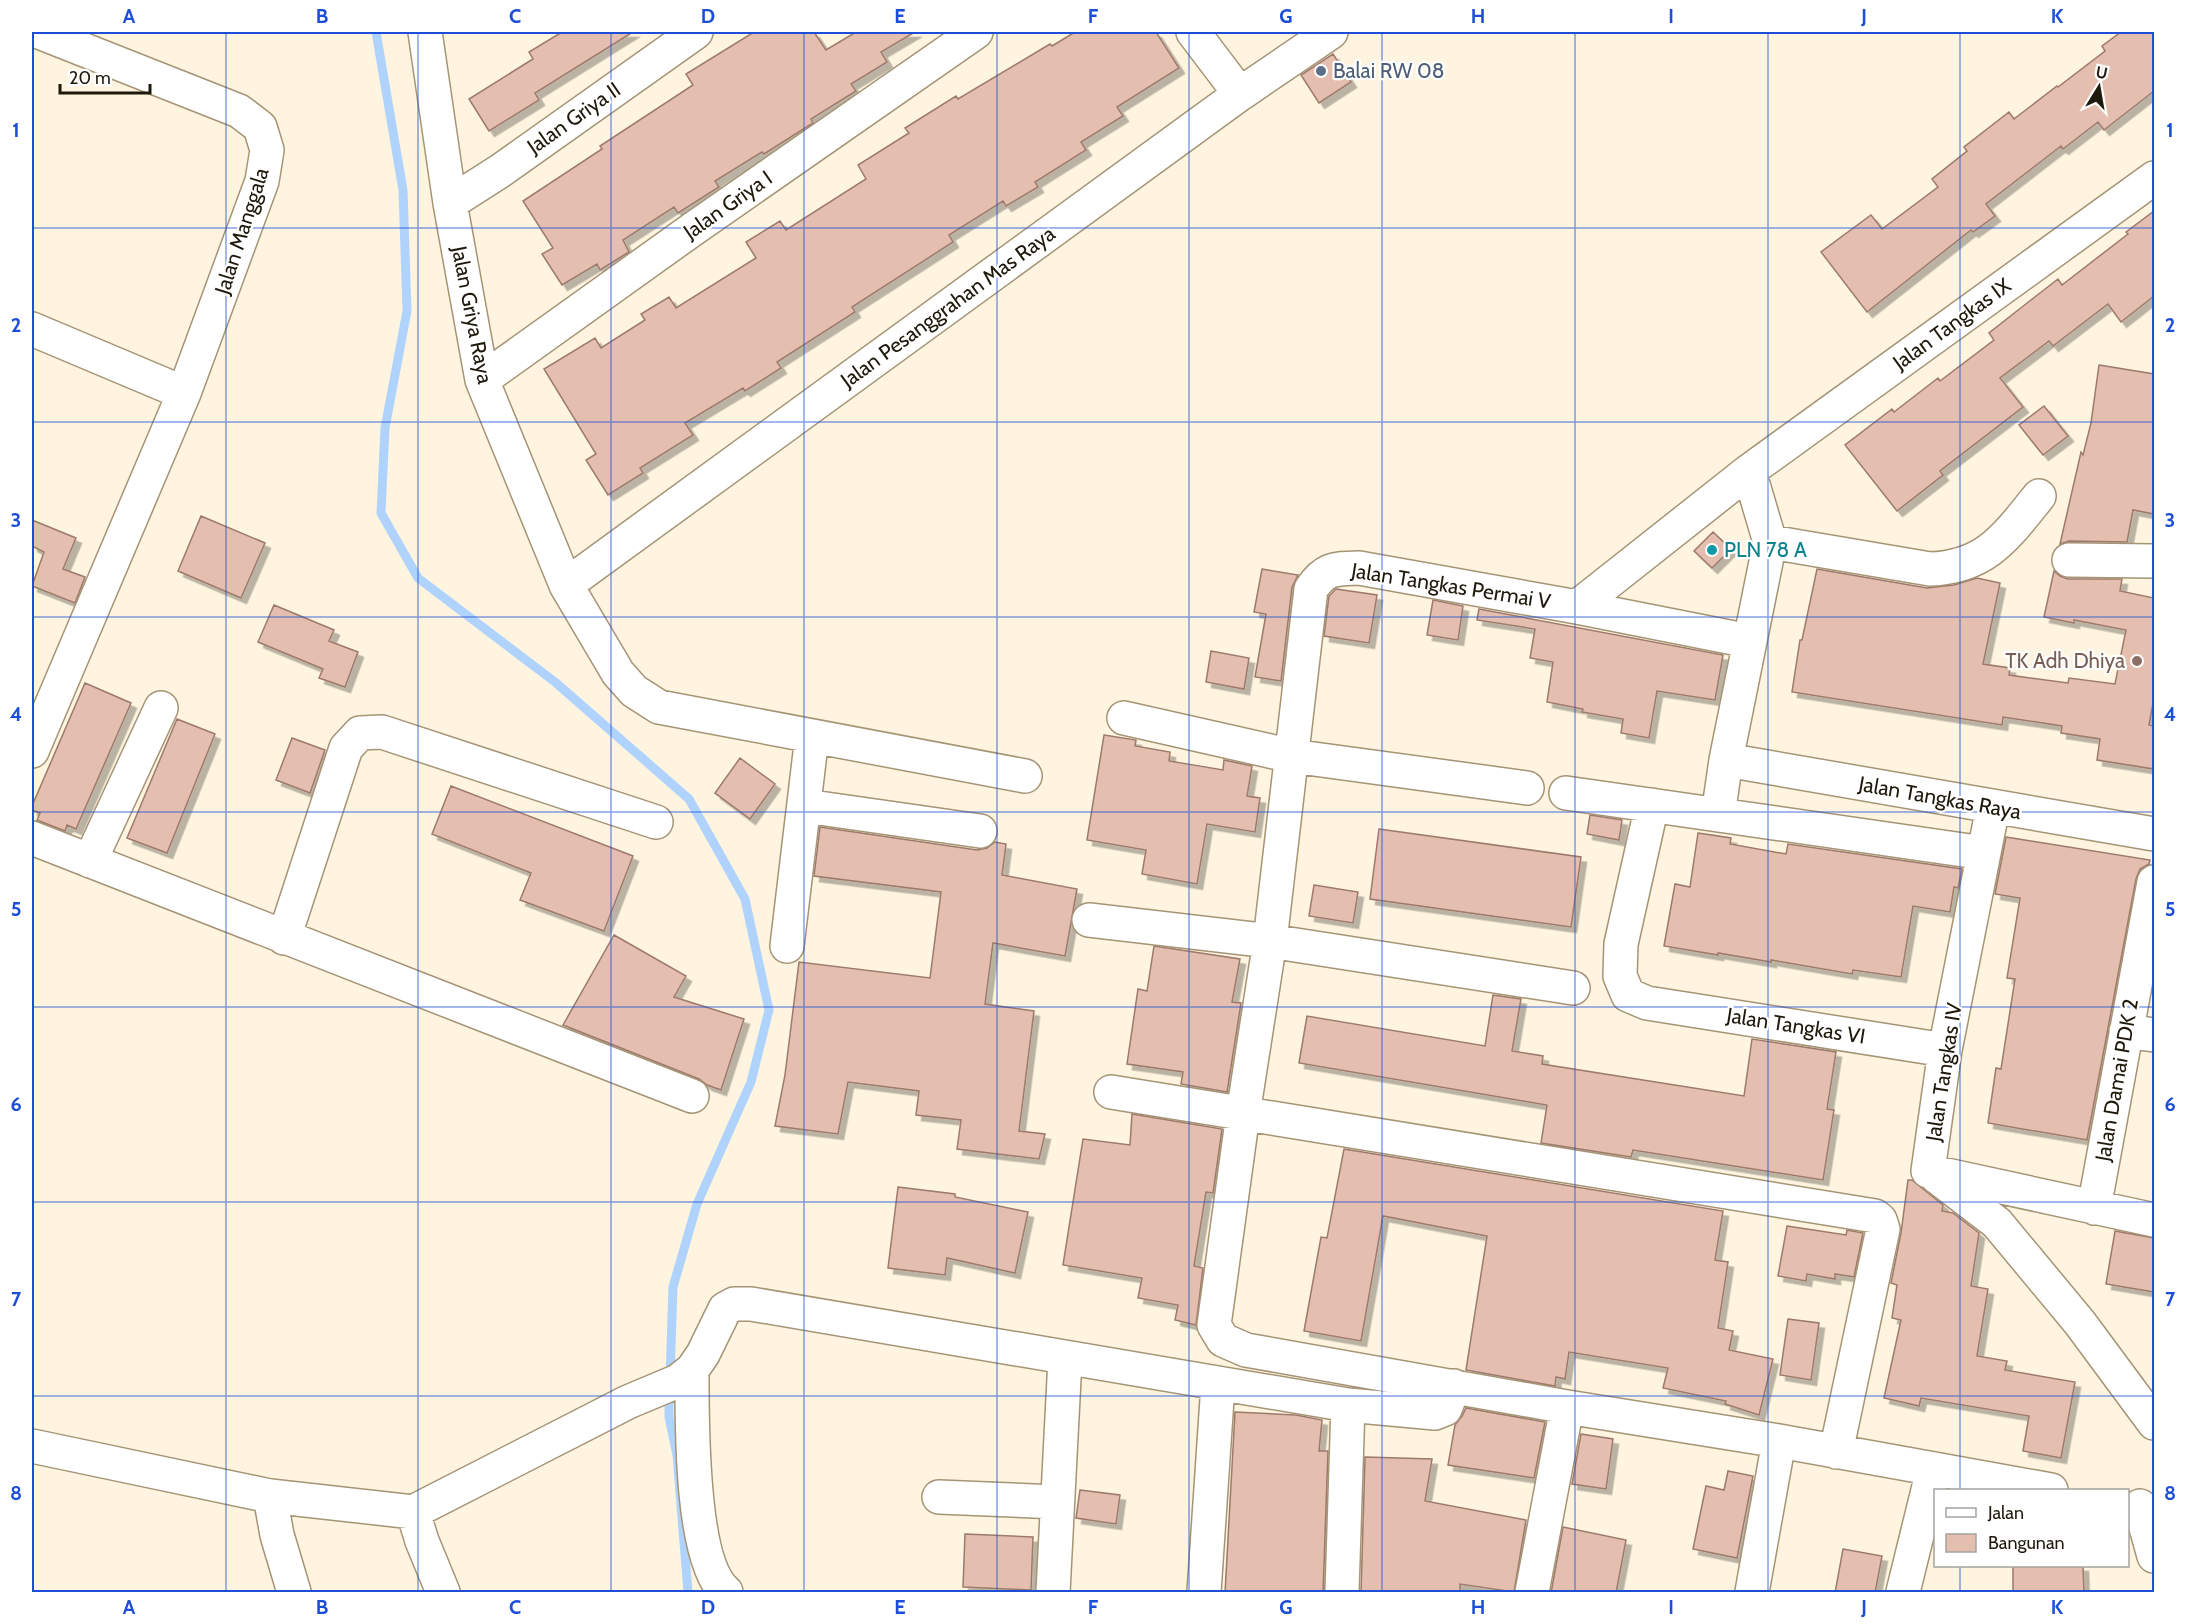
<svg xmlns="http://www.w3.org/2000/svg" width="2186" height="1624" viewBox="0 0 2186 1624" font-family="Cabin,sans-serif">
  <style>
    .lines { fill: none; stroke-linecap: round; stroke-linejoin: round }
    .stream { stroke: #b0d3fe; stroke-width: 9 }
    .building { fill: #e4beae; stroke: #9d7a6c; stroke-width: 1.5; filter: url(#shadow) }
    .minor-casing { stroke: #a59475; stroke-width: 36 }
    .minor { stroke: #fff; stroke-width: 33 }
    .grid { fill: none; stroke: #1d4ed8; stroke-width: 1.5; stroke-opacity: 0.55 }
    .service-dot { fill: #5c6f8a; stroke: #fff; stroke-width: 2 }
    .culture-dot { fill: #0f9aa8; stroke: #fff; stroke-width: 2 }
    .education-dot { fill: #8d6e63; stroke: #fff; stroke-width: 2 }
    .labels { text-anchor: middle; stroke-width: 4.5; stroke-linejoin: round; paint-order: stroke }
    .service-label { font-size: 21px; fill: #4e5e75; stroke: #fff; text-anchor: start }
    .street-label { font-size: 21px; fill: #1f190c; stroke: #fff }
    .culture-label { font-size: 21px; fill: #0d838f; stroke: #fff; text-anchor: start }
    .education-label { font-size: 21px; fill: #785e54; stroke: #fff; text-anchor: end }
    .neatline { fill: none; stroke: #1d4ed8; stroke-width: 2 }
    .grid-label { font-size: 20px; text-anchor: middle; font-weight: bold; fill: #1d4ed8 }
  </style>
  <defs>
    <filter id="shadow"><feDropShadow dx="5.5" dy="5.5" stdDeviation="0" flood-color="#0004"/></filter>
  </defs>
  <rect width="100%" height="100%" fill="#fef4df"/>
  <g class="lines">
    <path class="stream" d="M376,32l27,158 4,121 -22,117 -4,85 37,65 137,104 134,117 56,100 24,111 -18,72 -54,122 -24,83 -3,91
      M669,1392v25l8,38 11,137"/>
  </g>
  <path class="building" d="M562,32h71l-98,61 4,7 -50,31 -20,-32 64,-40 -4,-7z
    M754,32h60l12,18 30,-18h59l-34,20 6,10 -36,22 5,7 -45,28 2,4 -49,31 -2,-2 -47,29 4,6 -41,26 -4,-6 -51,33 6,12 -29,18 -3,-6 -35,21 -20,-31 11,-6 -30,-47 79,-52 -2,-3 93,-61 -7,-11z
    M1075,32h81l23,36 -62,39 6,9 -42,26 5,8 -51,32 3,5 -32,19 -3,-5 -54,34 4,7 -101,65 3,5 -78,50 4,6 -36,23 -2,-3 -58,35 8,12 -53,33 3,5 -35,22 -22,-35 10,-6 -52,-85 51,-31 6,10 44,-28 -4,-6 28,-17 7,11 80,-50 -10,-16 34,-21 6,9 80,-51 -8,-14 51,-32 -4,-5 51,-32 2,3 92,-55 2,2z
    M2121,32h33v59l-50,39 -6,-8 -35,27 -2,-3 -75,58 9,12 -22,16 -2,-2 -104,82 -46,-60 50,-37 11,14 56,-42 -6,-8 35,-28 -3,-4 45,-35 5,7 43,-33 1,1 47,-36 -3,-5z
    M1333,54l18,28 -32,21 -18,-28z
    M2154,211v85l-33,26 -13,-18 -55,42 -4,-5 -49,37 23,29 -83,64 3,4 -46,36 -52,-66 47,-36 2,3 44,-34 2,3 54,-41 -5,-7 33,-26 36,-28 4,6 66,-51 -2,-2z
    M2099,365l55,9v140l-21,-4 -6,32 -58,-1 -9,3 21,-92 2,3 8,-32z
    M2044,406l24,30 -25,19 -24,-30z
    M201,516l64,27 -24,55 -63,-27z
    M32,520l44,18 -13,31 22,8 -10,26 -43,-17 12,-34 -12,-6z
    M1713,532l18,17 -19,19 -18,-17z
    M1262,569l36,6 -6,12 -11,94 -26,-4 11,-63 -12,-2z
    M1817,569l110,19 27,-3 23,-7 23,5 -17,81 27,4 -1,7 59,8 1,-5 46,6 11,-54 -52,-10v3l-30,-6 10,-46 6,5 8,3h54l-2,12 34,7v100l-5,27 5,1v43l-57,-9 3,-21 -39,-6 1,-7 -59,-9 -1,8 -210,-33 8,-52h2z
    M1336,589l41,6 -8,48 -45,-7 5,-40z
    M1433,600l30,6 -5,34 -31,-5z
    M274,605l60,25 -5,11 29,11 -13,35 -26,-9 4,-9 -65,-27z
    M1479,609l244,46 -8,45 -58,-9 -8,47 -28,-5 2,-14 -41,-7 1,-3 -36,-7 6,-40 -23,-4 5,-29 -58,-9z
    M1211,651l38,7 -5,31 -38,-7z
    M85,683l46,20 -55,126 -9,-4 -2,6 -28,-11 3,-7 -8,-3v-4z
    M177,719l38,15 -48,119 -40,-15z
    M1104,735l32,5 -1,6 35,6 -1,9 54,9 1,-10 28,6 -5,30 13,2 -5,34 -48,-8 -10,60 -55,-10 4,-24 -59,-10z
    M292,738l33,12 -15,43 -34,-13z
    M740,758l35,26 -25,35 -35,-26z
    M451,786l182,70 -29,75 -84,-31 11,-27 -99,-39z
    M1590,815l32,5 -3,20 -32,-6z
    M820,827l157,23 10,-2 8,-6 11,2 -4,31 75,14 -12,67 -72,-13 -8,61 49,7 -15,120 26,3 -6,25 -82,-10 4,-29 -45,-5 3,-24 -71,-9 -10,52 -63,-8 10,-51 14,-113 131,16 11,-86 -127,-16z
    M1379,829l202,28 -10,70 -201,-28z
    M1698,833l33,5 -1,6 56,10 2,-10 174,25 -4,19 -4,-1 -4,25 -37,-6 -12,71 -48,-7 -1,4 -81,-14v2l-53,-9v2l-54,-9 11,-62 15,3z
    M2006,837l144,23 -1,4 -9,5 -4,10 -49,261 -99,-17 8,-55 5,1 14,-90 -8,-1 13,-80 -25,-4z
    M1314,885l44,7 -5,31 -44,-7z
    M614,935l72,41 -12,21 70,22 -23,71 -14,-5 -8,-6 -136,-54z
    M1154,946l86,13 -8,43 9,1 -14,89 -46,-8 2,-12 -56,-8 11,-75 9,2z
    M1493,995l28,4 -9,52 31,5 -1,8 202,32 8,-57 84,13 -9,57 7,1 -11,70 -190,-30 -2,7 -90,-14 6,-38 -248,-42 8,-47 178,30z
    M1132,1114l90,15 -9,64 -7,-1 -12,74 9,2 -7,57 -21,-5 3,-15 -40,-7 4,-20 -79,-13 20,-126 47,6z
    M1344,1149l379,62 -8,49 13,2 -10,66 15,3 -4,19 44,9 -14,56 -34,-11 1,-3 -63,-13 5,-20 -99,-16 -4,27 -9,-2 -1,9 -89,-16 21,-134 -104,-20 -22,125 -57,-10 17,-94 6,1z
    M1908,1180h4l31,25 -1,6 11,2 26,20 -8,53 17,3 -11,67 30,5 -2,9 70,12 -14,76 -38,-7 6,-35 -108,-18 -2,8 -35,-8 17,-78 -9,-2 5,-33 -6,-2 10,-50z
    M898,1187l57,7v3l73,15 -13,61 -68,-15 -2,17 -57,-7z
    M1787,1226l59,9 1,-5 16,3 -9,44 -19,-3v5l-28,-5 -1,7 -28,-5z
    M2115,1231l39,7v54l-48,-8z
    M1788,1319l31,4 -8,57 -31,-5z
    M1466,1408l79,14 -11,56 -86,-13 7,-40 7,-9z
    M1235,1412l61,3 26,5 -3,31h9l-5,142h-98z
    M1581,1434l32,5 -7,50 -34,-5z
    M1365,1457l67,2 -7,42 101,19 -12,72 -54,-8v9h-99z
    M1728,1471l25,5 -16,82 -44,-9 13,-63 18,4z
    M1080,1490l40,5 -4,29 -40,-6z
    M1563,1527l63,13 -10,53h-65z
    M965,1534l68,3 -2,53 -68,-3z
    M1843,1549l39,7 -7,37h-40z
    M2013,1566h70l1,27h-71z"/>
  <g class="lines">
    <g class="minor-casing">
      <path id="minor" d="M425,32l25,171 32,177 84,205 52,88 16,18 25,16 366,69
        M1193,32l47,62
        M450,203l50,-32 196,-139
        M32,329l152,64
        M482,380l211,-151 283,-197
        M1770,542l160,27c56,-2 76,-32 109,-73
        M2069,560l85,1
        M566,585l674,-491 91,-62
        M1577,607l172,-136 405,-293
        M1749,641l-172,-34 -218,-39c-24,1 -33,-1 -48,21l-41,352 -27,173 -29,211 9,15 23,10 321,57 212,34 272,49
        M1124,718l168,38 235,32
        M32,751l152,-358 78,-212 5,-31 -7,-23 -21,-16 -200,-79
        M1726,760l428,74
        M1566,793l418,60
        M1652,805l-31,139 -1,32 8,19 19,8 298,47
        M805,806l175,25
        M1993,807l-48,243 -17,121 226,49
        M1718,815l8,-55 44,-218 -21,-71
        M32,838l660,258
        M90,861l71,-153
        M1089,920l181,21 303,47
        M284,938l62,-190 14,-15 22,-1 274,90
        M787,946l25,-210
        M2126,1031l28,4
        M1111,1092l764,124 5,4 3,9 -47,223
        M1937,1177l60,46 83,100 74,100
        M2094,1208l60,-326
        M692,1370c0,49 -2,191 34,222
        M32,1446l238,50 143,16 215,-110 50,-21 14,-11 11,-16 22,-45 9,-5h17l597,101 87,8 10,-4 9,-23
        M270,1496l7,39 17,57
        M939,1497l118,5
        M2140,1506l14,50
        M413,1512l9,29 21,51
        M1053,1592l12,-233
        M1204,1592l14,-208
        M1342,1592l6,-187
        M1532,1592l35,-185
        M1752,1592l27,-151
        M1903,1592l30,-122"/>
    </g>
    <use href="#minor" class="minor"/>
  </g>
  <path class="grid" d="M226,32v1560M418,32v1560M611,32v1560M804,32v1560M997,32v1560M1189,32v1560M1382,32v1560M1575,32v1560M1768,32v1560M1960,32v1458M32,228h2122M32,422h2122M32,617h2122M32,812h2122M32,1007h2122M32,1202h2122M32,1396h2122M1960,1566v26"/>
  <circle class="service-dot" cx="1321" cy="71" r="6"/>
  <circle class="culture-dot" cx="1712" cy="550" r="6"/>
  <circle class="education-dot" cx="2137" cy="661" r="6"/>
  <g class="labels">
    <g class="service-label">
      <text x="1333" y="78">Balai RW 08</text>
    </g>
    <g class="street-label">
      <text transform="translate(574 118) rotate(-35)" y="7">Jalan Griya II</text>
      <text transform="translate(728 205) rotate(-35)" y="7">Jalan Griya I</text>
      <text transform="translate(242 231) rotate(-72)" y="7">Jalan Manggala</text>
      <text transform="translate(948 307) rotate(-36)" y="7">Jalan Pesanggrahan Mas Raya</text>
      <text transform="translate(472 315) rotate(79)" y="7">Jalan Griya Raya</text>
      <text transform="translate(1952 324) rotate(-36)" y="7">Jalan Tangkas IX</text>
      <text transform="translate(1451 586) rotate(9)" y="7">Jalan Tangkas Permai V</text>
      <text transform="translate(1940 798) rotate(10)" y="7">Jalan Tangkas Raya</text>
      <text transform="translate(1796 1026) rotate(9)" y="7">Jalan Tangkas VI</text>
      <text transform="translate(1944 1072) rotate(-81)" y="7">Jalan Tangkas IV</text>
      <text transform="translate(2117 1080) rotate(-80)" y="7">Jalan Damai PDK 2</text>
    </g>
    <g class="culture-label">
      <text x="1724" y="557">PLN 78 A</text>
    </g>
    <g class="education-label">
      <text x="2125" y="668">TK Adh Dhiya</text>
    </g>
  </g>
  <rect width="2186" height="1624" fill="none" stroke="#ffffff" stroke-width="66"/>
  <rect x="1934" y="1489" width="195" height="78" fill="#ffffff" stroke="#a5a39e" stroke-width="1.5"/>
  <rect x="1946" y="1508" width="30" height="9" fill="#ffffff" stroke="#a5a39e" stroke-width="1.5"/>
  <text x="1988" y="1519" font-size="18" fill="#1f190c">Jalan</text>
  <rect x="1946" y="1534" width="30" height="18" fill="#e4beae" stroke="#a5a39e" stroke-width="1.5"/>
  <text x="1988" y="1549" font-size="18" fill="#1f190c">Bangunan</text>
  <g transform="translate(2099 87) rotate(11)" stroke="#ffffff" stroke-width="4.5" paint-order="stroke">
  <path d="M0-4.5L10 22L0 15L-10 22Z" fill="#1f190c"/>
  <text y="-9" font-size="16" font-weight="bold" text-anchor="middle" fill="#1f190c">U</text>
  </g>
  <path d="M60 84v9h90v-9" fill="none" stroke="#1f190c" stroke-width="3"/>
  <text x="69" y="84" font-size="18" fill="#1f190c" stroke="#ffffff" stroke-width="4.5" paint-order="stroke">20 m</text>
  <rect x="33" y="33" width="2120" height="1558" class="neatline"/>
  <g class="grid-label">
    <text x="129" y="23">A</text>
    <text x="322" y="23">B</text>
    <text x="515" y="23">C</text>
    <text x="708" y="23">D</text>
    <text x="900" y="23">E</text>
    <text x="1093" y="23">F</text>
    <text x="1286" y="23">G</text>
    <text x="1478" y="23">H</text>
    <text x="1671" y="23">I</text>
    <text x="1864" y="23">J</text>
    <text x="2057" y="23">K</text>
    <text x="16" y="137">1</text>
    <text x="2170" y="137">1</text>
    <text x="16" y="332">2</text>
    <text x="2170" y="332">2</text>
    <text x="16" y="527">3</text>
    <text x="2170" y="527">3</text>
    <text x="16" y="721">4</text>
    <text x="2170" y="721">4</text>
    <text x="16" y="916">5</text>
    <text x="2170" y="916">5</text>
    <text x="16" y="1111">6</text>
    <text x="2170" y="1111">6</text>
    <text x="16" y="1306">7</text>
    <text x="2170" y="1306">7</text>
    <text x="16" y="1500">8</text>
    <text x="2170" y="1500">8</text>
    <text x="129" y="1614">A</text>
    <text x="322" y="1614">B</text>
    <text x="515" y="1614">C</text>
    <text x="708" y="1614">D</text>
    <text x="900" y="1614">E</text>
    <text x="1093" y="1614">F</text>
    <text x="1286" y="1614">G</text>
    <text x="1478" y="1614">H</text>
    <text x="1671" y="1614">I</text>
    <text x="1864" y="1614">J</text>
    <text x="2057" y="1614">K</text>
  </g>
</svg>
